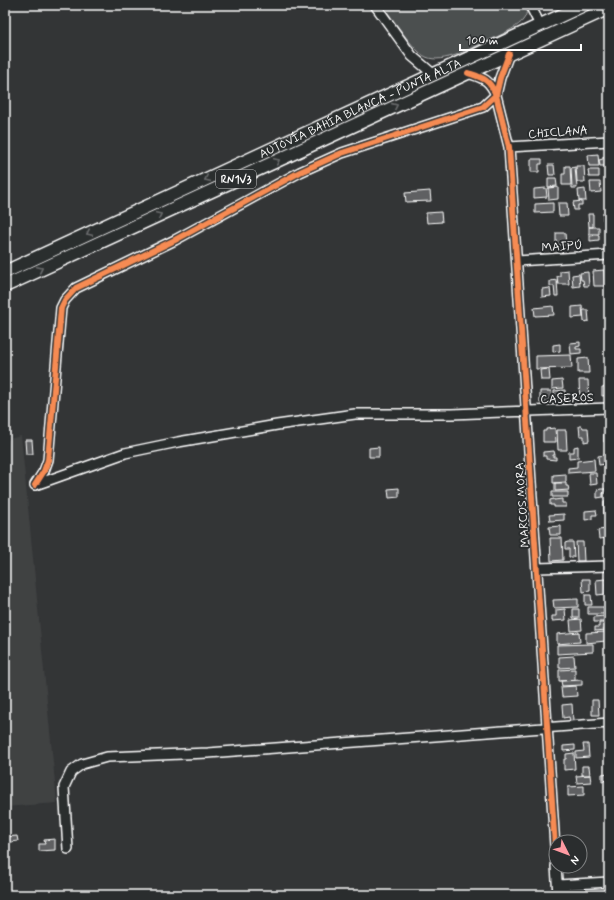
<svg xmlns="http://www.w3.org/2000/svg" width="614" height="900" viewBox="0 0 614 900" font-family="Mynerve,sans-serif">
  <style>
    .built { fill: #404243 }
    .green { fill: #4c4f50; stroke: #a6a7a8 }
    .building { fill: #5f6162; stroke: #fff }
    .lines { fill: none; stroke-linecap: round; stroke-linejoin: round }
    .minor-casing { stroke: #fff; stroke-width: 12 }
    .major-casing { stroke: #fff; stroke-width: 15 }
    .minor { stroke: #2a2d2e; stroke-width: 9 }
    .major { stroke: #2a2d2e; stroke-width: 12 }
    .cycleway-casing { stroke: #2a2d2e; stroke-width: 8 }
    .cycleway { stroke: #f68b52; stroke-width: 6 }
    .oneway { stroke: #6a6c6d }
    .labels { text-anchor: middle; stroke-width: 4; stroke-linejoin: round; paint-order: stroke }
    .shield { fill: #2a2d2e; stroke: #bfc0c0; stroke-width: 1 }
    .shield-label { font-size: 11px; font-weight: bold; fill: #fff }
    .street-label { font-size: 12px; fill: #fff; stroke: #2a2d2e }
  </style>
  <rect width="100%" height="100%" fill="#333536"/>
  <filter id="ink" filterUnits="userSpaceOnUse"><feTurbulence type="fractalNoise" baseFrequency=".025" numOctaves="2"/><feDisplacementMap in="SourceGraphic" scale="8" xChannelSelector="R" yChannelSelector="G"/><feConvolveMatrix kernelMatrix="1 2 1 2 8 2 1 2 1" color-interpolation-filters="sRGB"/></filter>
  <g filter="url(#ink)">
    <path class="built" d="M21,436l36,367 -52,4v-355l4,-13z"/>
    <path class="green" d="M382,5h144c1,6 1,10 -3,15 -7,11 -53,28 -67,35 -10,3 -21,6 -30,2 -13,-6 -34,-40 -44,-52z
      M595,5h11l-601,276v-4z"/>
    <path class="building" d="M598,154l1,12h-10l-1,-11z
      M603,157h6v9h-9l-1,-6 4,-1z
      M531,159h11v5h-3v8h-8z
      M548,165h6l1,10h-6z
      M565,166h5l1,19h-9v-11h3z
      M576,166h8l1,16h-8z
      M575,167l2,21h-5l-1,-20z
      M588,170h11v7h-10z
      M548,178h8l1,8 -9,1z
      M590,182h10l1,10 -10,1z
      M558,187v12l-9,1 -1,-12z
      M546,188l1,9 -13,1v-9z
      M585,189l1,12h-7l-1,-11z
      M430,191l1,10 -25,1 -1,-9z
      M582,201v4h-4v5h-4l-1,-8z
      M553,203v9l-18,1v-9z
      M558,203h9l1,13h-9z
      M441,212l1,10 -15,1 -1,-10z
      M603,213h6v7h-6z
      M588,214h5v13h-4z
      M589,227h10v7h-10z
      M556,233h9l1,12h-10z
      M599,235v5l-9,1v-5z
      M568,270l1,14h-11l-1,-8h3v-5z
      M604,270l1,16h-11l-1,-15z
      M588,272l1,14h-5l-1,-6h-2l-1,-7z
      M579,274l1,12 -7,1 -1,-12z
      M557,280l1,16h-3l-1,-10h-4v-5z
      M550,288l1,8 -9,1v-8z
      M553,306l1,9 -19,1 -1,-8z
      M582,306l1,11 -11,1v-11z
      M583,310h5l1,11 -5,1z
      M580,342v4l-4,1v2h5v4l-10,1 -1,-11z
      M560,344v7l-7,1v-7z
      M571,355l1,13 -36,1v-13z
      M588,358l1,15h-11v-14z
      M549,369l1,11h-9l-1,-10z
      M562,380l1,8 -11,1v-8z
      M579,380h9l1,22 -9,1z
      M609,386v9l-7,1v-9z
      M565,390v8h2v5l-13,1v-13z
      M540,391h11l1,12h-12z
      M609,424v18h-5v-17z
      M579,426h3l1,2h5l1,13 -5,1v-6h-4z
      M555,428l1,14h-13v-11h3v-2z
      M557,430h9l1,20h-9z
      M25,440h7l1,14h-7z
      M578,446v12l-9,1v-7h5v-5z
      M379,447v10h-10v-9z
      M554,451l1,4h-2v2h3v3l-10,-1v-3h-3v-4z
      M605,455l1,9 -7,1 -1,-9z
      M594,459l1,12 -27,2v-5l9,-1v-6z
      M589,473h7l1,11 -7,1z
      M566,474v8l-13,1v-8z
      M555,483h11v3h2l1,4 -14,1z
      M399,488v9l-10,1 -1,-9z
      M601,489h7v4h-5v4l-6,1v-8z
      M552,492h16v5h-16z
      M554,499v1l8,-1v4h4v4h-12v-2h-4v-5z
      M604,501h5v14h-5z
      M596,510l1,5h-5v4l-7,1v-9z
      M564,514v6l-14,1 -1,-6z
      M561,526v9h-11l-1,-8z
      M607,529l1,9 -9,1 -1,-9z
      M550,538h12l1,22 -12,1z
      M568,542h5l1,15h-5v-8h-4v-6z
      M576,542h7l1,19h-7z
      M582,579h8v12l-7,1z
      M605,579l1,15 -9,1 -1,-15z
      M585,595h6l1,10h-7z
      M578,599v8l-24,1 -1,-8z
      M588,607h16v7h-16z
      M565,609l1,11 -14,1v-5h4v-6z
      M573,609h6v9h-6z
      M604,616l1,6h-11v-5z
      M581,619l1,11 -11,1 -1,-11z
      M599,623h6l1,7 -11,1v-4h4z
      M579,632l1,10 -23,2v-10z
      M606,632v9l-20,2v-10z
      M593,644v8l-36,2v-9z
      M574,656l1,11 -16,1v-11z
      M575,669v11l-16,1v-11z
      M582,680v5l-20,1 -1,-5z
      M576,686l1,10 -15,1 -1,-10z
      M592,700h6l1,15h-7z
      M572,704l1,17h-3l-1,-4 -6,1 -1,-13z
      M583,744h5l1,13 -13,1v-6l8,-1z
      M575,745v5l-12,1v-5z
      M574,753l1,16 -11,1v-11h2v-5z
      M582,766h7l1,9h-8z
      M609,773v7l-7,1v-7z
      M590,775l1,7 -14,1 -1,-7z
      M584,786v9l-16,1v-9z
      M17,836l1,5 -13,2v-6z
      M55,839v11l-16,1v-7h6l-1,-4z"/>
    <g class="lines">
      <g class="minor-casing">
        <path id="minor" d="M375,5l37,51 21,18
          M530,5l10,20
          M509,54l-9,24 -4,17 13,52 47,715
          M509,147l100,-6
          M517,261l92,-6
          M35,485l9,-14 4,-11 13,-152 4,-8 11,-12 99,-48 125,-68 42,-19 141,-46 13,-12c-7,-16 -13,-17 -28,-22
          M35,485l90,-32 53,-11 99,-17 78,-11h97l157,-6
          M537,568l72,-2
          M68,849l-4,-62 7,-15 11,-8 25,-7 101,-4 401,-30
          M556,866l2,29
          M558,885l51,-3"/>
      </g>
      <g class="major-casing">
        <g id="major">
          <path id="s1" d="M5,272l579,-267"/>
          <path d="M5,286l604,-278"/>
        </g>
      </g>
      <use href="#minor" class="minor"/>
      <use href="#major" class="major"/>
      <g class="cycleway-casing">
        <path id="cycleway" d="M509,54l-9,24 -4,17 13,52 47,715
          M35,485l9,-14 4,-11 13,-152 4,-8 11,-12 99,-48 125,-68 42,-19 141,-46 13,-12c-7,-16 -13,-17 -28,-22"/>
      </g>
      <use href="#cycleway" class="cycleway"/>
    </g>
    <defs><path id="oneway-chevron" d="M-2-3.5L2.5 0L-2 3.5" fill="none" stroke-width="1.6" stroke-linecap="round" stroke-linejoin="round"/></defs>
    <g class="oneway">
      <use href="#oneway-chevron" transform="translate(395 106) rotate(-24)"/>
      <use href="#oneway-chevron" transform="translate(277 161) rotate(-25)"/>
      <use href="#oneway-chevron" transform="translate(207 179) rotate(155)"/>
      <use href="#oneway-chevron" transform="translate(159 215) rotate(-25)"/>
      <use href="#oneway-chevron" transform="translate(89 233) rotate(155)"/>
      <use href="#oneway-chevron" transform="translate(40 269) rotate(-25)"/>
    </g>
  </g>
  <g class="labels">
    <rect class="shield" x="216" y="170" width="40" height="18" rx="3"/>
    <g class="shield-label">
      <text x="236" y="183">RN1V3</text>
    </g>
    <g class="street-label">
      <text dy="4" stroke="none"><textPath href="#s1" startOffset="391">AUTOVÍA BAHÍA BLANCA - PUNTA ALTA</textPath></text>
      <text transform="translate(558 132) rotate(-4)" y="4">CHICLANA</text>
      <text transform="translate(562 246) rotate(-4)" y="4">MAIPÚ</text>
      <text transform="translate(567 398) rotate(-2)" y="4">CASEROS</text>
      <text transform="translate(522 505) rotate(-94)" y="4">MARCOS MORA</text>
    </g>
  </g>
  <rect width="614" height="900" fill="none" stroke="#2a2d2e" stroke-width="20"/>
  <rect x="10" y="10" width="594" height="880" fill="none" stroke="#fff" stroke-width="1.5" filter="url(#ink)"/>
  <g transform="translate(568 854) rotate(132)"><circle r="19" fill="#2a2d2e" stroke="#7f8182"/>
  <path d="M0-3L7 15L0 10L-7 15Z" fill="#ff9aa2"/>
  <text y="-6" font-size="11" font-weight="bold" text-anchor="middle" fill="#ffffff">N</text>
  </g>
  <path d="M460 44v6h121v-6" fill="none" stroke="#ffffff" stroke-width="2"/>
  <text x="466" y="44" font-size="12" fill="#ffffff" stroke="#2a2d2e" stroke-width="3" paint-order="stroke">100 m</text>
</svg>
